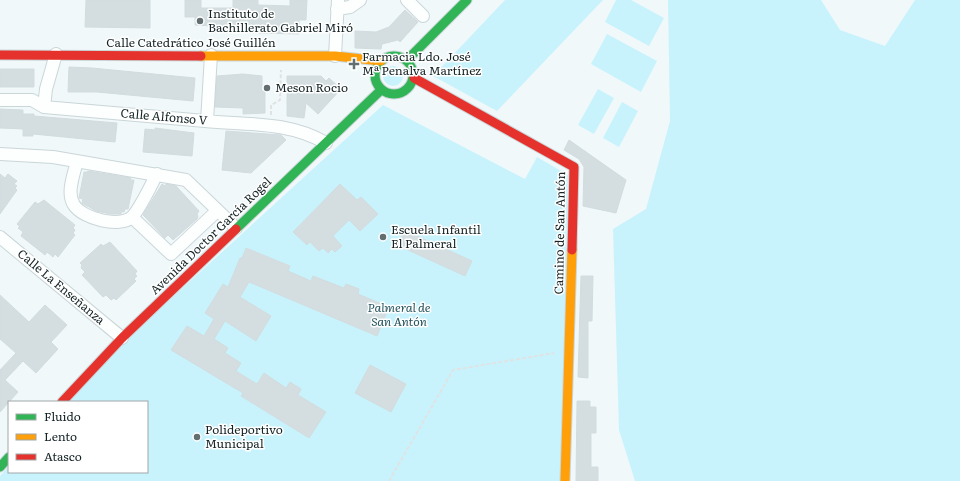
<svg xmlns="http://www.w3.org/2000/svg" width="960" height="481" viewBox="0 0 960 481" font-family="Literata,serif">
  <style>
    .green { fill: #c8f3fc }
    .building { fill: #d4dee0; stroke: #d2dcde }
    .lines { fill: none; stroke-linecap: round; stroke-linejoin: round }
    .street-casing { stroke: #cad6d8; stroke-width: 14 }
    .fast-casing { stroke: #cad6d8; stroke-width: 11 }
    .slow-casing { stroke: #cad6d8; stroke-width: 11 }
    .jam-casing { stroke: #cad6d8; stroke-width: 11 }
    .path { stroke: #e0e3e3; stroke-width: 2; stroke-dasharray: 4 2; stroke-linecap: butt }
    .street { stroke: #fdfefe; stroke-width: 12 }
    .fast { stroke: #30b455; stroke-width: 9 }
    .slow { stroke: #ff9f0a; stroke-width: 9 }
    .jam { stroke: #e5322d; stroke-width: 9 }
    .poi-dot { fill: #626e70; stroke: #fff; stroke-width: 1.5 }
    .labels { text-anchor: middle; stroke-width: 3; stroke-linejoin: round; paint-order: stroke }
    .poi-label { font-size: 12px; fill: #152325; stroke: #fff; text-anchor: start }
    .street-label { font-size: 12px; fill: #152325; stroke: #fff }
    .park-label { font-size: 12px; font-style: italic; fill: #275760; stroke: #fff }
  </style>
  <rect width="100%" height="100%" fill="#f0f8fa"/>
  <path class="green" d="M505,0h98l-106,111 -64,-35z
    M616,0h15l33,18 -15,28 -44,-24z
    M668,0h153l19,30 45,16 30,-46h45v481h-325l-16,-51 -6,-201 33,-20 24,-88z
    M607,34l50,27 -16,31 -50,-28z
    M383 76a10 10 0 1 1 20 0a10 10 0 1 1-20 0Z
    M598,89l16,9 -20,36 -16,-9z
    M622,102l16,9 -19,36 -16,-9z
    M383,105l142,74 12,-22 31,18 -7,306h-561v-5l9,-10v6h138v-70h-79l49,-54z"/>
  <path class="building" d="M86,0h64v28l-65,-1z
    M185,0h16v8h32v-8h25v5l32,1v-6h17l-1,20h-7v14l-41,-1v-8h-25v7h-20v-6l-18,-1v-8h-10z
    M405,10l13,12 -18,20 -2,-2 -16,4 -1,5 -26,-1v-17l21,1 13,-5z
    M69,67l23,1 103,10 -2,23 -96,-9h-29z
    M0,69h34v18h-34z
    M243,74l19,2v15l3,1v21l-22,1v-6l-28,-1 2,-31z
    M287,76h34l5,5 3,-3 12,11 -23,25 -12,-11 -2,15 -17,-2z
    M0,109l23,1v4h11v2l83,7 -2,19 -82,-8v2h-10v-7l-23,-1z
    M155,128l39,5 -2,23 -49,-4 2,-23 10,1z
    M226,131l55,4 5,5 -35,33 -29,-3z
    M569,140l57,40 -10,33 -33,-7 1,-39 -5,-8 -15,-9z
    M88,171l43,7 -1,2h4l-6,29h-3l-1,3h-3v2h-10l-15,-3 -14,-8 1,-4 -4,-1 5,-26h3z
    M0,174l5,4 3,-4 9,7 -3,3 3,2 -2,2 2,2 -17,24z
    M162,184l3,2 1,-2 10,2 23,25 -2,3 1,2 -1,3 -24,21 -5,-5 -3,3 -22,-23z
    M340,184l17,16 4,-3 17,17 -18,17 -11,-11 -16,16 9,10 -7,6 -3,-3 -4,4 -5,-5 -4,3 -9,-9 -3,3 -14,-13z
    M44,200l31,25 -2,3 2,2 -2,3 2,2 -17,22 -3,-3 -2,3 -6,-5 -2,3 -24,-19 2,-4 -5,-4 2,-1 -3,-3 18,-22 3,2z
    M404,230l68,31 -7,15 -68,-31z
    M110,242l27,29 -2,3 2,2 -3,3 2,2 -20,19 -2,-2 -3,2 -5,-5 -3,2 -21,-22 3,-3 -4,-4 1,-3 -2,-2 21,-19 2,2z
    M246,248l44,18 -2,5 23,10 2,-5 31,12 2,-4 13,5 -1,5 31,13 -12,29 -128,-54 -9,15 31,19 -15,25 -31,-20 -11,18 14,9 -3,5 16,10 -5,8 21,13 7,-11 22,15 4,-6 11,7 -3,6 28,17 -17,26 -68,-42 2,-3 -72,-43 16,-24 17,10 10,-17 -9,-6 18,-29 5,3 12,-29h2z
    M581,276h12l-1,45h-4v57l-10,-1z
    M0,295l29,27 16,-17 22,20 -16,17 7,7 -22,24 -13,-12 -18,19 13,12 -18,20v-42l16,-17 -16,-14z
    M370,365l36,19 -15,28 -36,-19z
    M577,401h13v6h6v26h-5v34h7v14h-22z"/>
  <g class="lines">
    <g class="street-casing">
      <path id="street" d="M407,0l16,16
        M337,9l13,-2 10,-7
        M335,56l3,-56
        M0,100h32l12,7c54,5 107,9 161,14 42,4 83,0 121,22
        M44,107l2,-18 10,-35
        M207,121l4,-66
        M0,154l53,3 133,23 50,48
        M77,161c-3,13 -11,32 -3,44 9,14 46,23 58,12 8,-8 19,-32 25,-43
        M132,217l39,37 46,-43
        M0,237l122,101"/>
    </g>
    <g class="fast-casing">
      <path id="fast" d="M375 75a19 19 0 1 1 38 0a19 19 0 1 1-38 0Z
        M407,60l60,-60
        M236,229l145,-139
        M0,467l9,-10"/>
    </g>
    <g class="slow-casing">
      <path id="slow" d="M201,56h134l46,5
        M565,481l7,-231"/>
    </g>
    <g class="jam-casing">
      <path id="jam" d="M0,55l201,1
        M414,78l160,89 -2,83
        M62,402l60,-64 114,-109"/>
    </g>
    <path class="path" d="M271,115v-10l9,-5 1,-30
      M389,481l64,-111 101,-17"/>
    <use href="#street" class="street"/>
    <use href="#fast" class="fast"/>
    <use href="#slow" class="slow"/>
    <use href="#jam" class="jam"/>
  </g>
  <g class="poi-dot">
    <circle cx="200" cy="21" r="4"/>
    <path d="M352 58h4v4h4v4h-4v4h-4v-4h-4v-4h4z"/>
    <circle cx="267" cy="88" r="4"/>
    <circle cx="383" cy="237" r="4"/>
    <circle cx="197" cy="437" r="4"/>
  </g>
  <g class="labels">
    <g class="poi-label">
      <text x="208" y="18">Instituto de<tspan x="208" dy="14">Bachillerato Gabriel Miró</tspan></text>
      <text x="362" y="61">Farmacia Ldo. José<tspan x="362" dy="14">Mª Penalva Martínez</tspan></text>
      <text x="275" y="92">Meson Rocio</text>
      <text x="391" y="234">Escuela Infantil<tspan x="391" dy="14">El Palmeral</tspan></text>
      <text x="205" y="434">Polideportivo<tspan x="205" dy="14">Municipal</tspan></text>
    </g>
    <g class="street-label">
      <text x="191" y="47">Calle Catedrático José Guillén</text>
      <text transform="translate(164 117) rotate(5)" y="4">Calle Alfonso V</text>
      <text transform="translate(560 233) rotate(-89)" y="4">Camino de San Antón</text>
      <text transform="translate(211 236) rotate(-44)" y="4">Avenida Doctor García Rogel</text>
      <text transform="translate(61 287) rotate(40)" y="4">Calle La Enseñanza</text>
    </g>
    <g class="park-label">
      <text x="399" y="312">Palmeral de<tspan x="399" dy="14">San Antón</tspan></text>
    </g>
  </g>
  <rect x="8" y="401" width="140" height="72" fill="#ffffff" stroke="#a1a7a8"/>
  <rect x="16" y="414" width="20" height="6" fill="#30b455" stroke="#a1a7a8"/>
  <text x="44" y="421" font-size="12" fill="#152325">Fluido</text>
  <rect x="16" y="434" width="20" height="6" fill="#ff9f0a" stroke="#a1a7a8"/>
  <text x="44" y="441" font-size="12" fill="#152325">Lento</text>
  <rect x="16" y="454" width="20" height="6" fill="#e5322d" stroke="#a1a7a8"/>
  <text x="44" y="461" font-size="12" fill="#152325">Atasco</text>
</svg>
